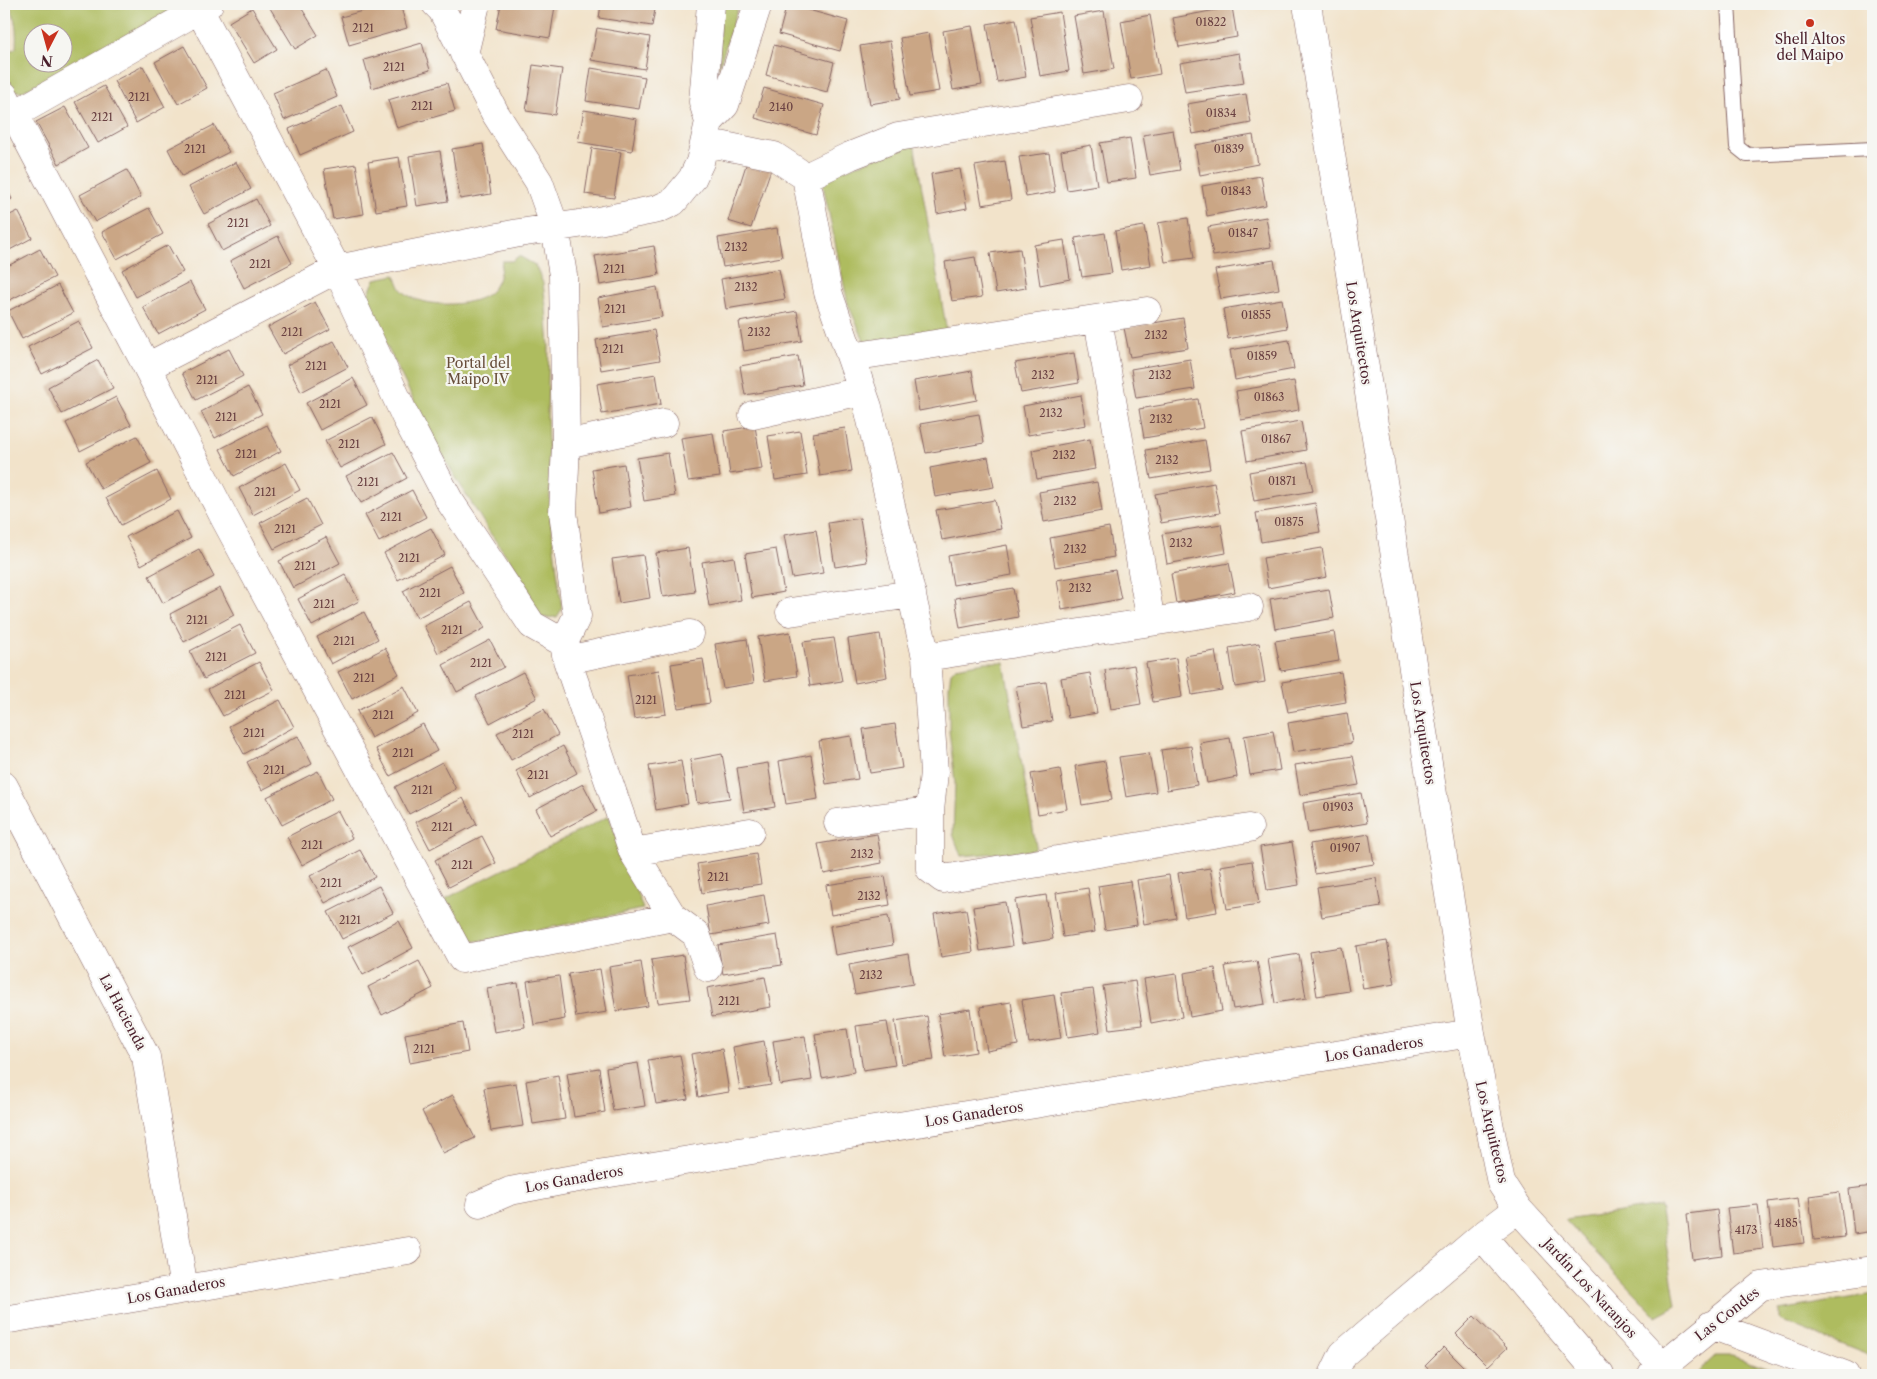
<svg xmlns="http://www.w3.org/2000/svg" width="1877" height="1379" viewBox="0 0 1877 1379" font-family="'Libre Caslon Text',serif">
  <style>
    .green { fill: #aebc5f; stroke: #7c6e45; fill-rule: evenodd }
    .building { fill: #caa685 }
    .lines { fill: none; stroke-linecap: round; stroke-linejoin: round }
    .lane-casing { stroke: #856463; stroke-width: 16 }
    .street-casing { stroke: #856463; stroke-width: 29 }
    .lane { stroke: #fff; stroke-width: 14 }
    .street { stroke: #fff; stroke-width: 28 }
    .poi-dot { fill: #c8321e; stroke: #f6f6f2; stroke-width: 2 }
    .labels { text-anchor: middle; stroke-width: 4.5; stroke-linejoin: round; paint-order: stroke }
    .number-label { font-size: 11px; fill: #6a4142 }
    .poi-label { font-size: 14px; fill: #4a1f2b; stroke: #f6f6f2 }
    .street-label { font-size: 14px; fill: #4a1f2b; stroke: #f6f6f2 }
    .park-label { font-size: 14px; fill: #684e3b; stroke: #f6f6f2 }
  </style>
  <rect width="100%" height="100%" fill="#f6f6f2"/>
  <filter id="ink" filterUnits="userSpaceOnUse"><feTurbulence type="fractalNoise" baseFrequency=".02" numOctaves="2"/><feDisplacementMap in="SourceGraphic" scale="10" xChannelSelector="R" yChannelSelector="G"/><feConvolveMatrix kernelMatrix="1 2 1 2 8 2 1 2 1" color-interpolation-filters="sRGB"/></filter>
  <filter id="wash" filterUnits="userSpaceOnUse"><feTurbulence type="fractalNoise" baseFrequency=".0096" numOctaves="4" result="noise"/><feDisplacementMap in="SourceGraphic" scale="20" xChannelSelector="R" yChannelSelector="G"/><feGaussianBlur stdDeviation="1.12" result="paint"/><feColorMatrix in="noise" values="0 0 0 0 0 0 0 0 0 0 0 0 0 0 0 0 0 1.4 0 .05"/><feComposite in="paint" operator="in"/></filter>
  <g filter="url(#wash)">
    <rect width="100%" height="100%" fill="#f2e3ca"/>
    <path class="green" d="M9,4h183l-171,88 -8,-2 -9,-11v-25l12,-6c1,-16 0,-30 -7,-44zM32,32h30v30h-30z
      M720,4h19l-20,64z
      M914,143l33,189 -82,11 -17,-39 -25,-119 7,-10z
      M519,256l16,9 8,18 3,24 3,40 -2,68 4,108 11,86 -5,8 -16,1 -24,-39 -3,-13 -24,-33 -69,-112 -7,-20 -49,-99 10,-23 20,-4c3,6 4,13 9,17 17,16 67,16 85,1 10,-9 11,-19 13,-32h10z
      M985,662h19l32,184 -2,4 -73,6 -8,-22 2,-51 -6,-53v-43l2,-15 5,-5z
      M609,816l34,93 -160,32h-16l-22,-42z
      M1660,1206l16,99 -20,11 -91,-96z
      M1873,1294v63l-93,-37v-10z
      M1715,1356h17l52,18 -89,1z"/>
    <g id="blocks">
      <path class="building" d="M276,4h23l19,31 -23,14 -25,-41z
        M387,4h13l7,24 -58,17 -8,-28z
        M501,4l54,2 -5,32 -54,-9z
        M601,4h55l-4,22 -53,-8z
        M787,4l61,17 -8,30 -61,-17z
        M1232,7l5,30 -58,10 -6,-29z
        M252,8l25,41 -23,14 -25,-41z
        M1104,11l10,58 -30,5 -10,-58z
        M1060,12l9,59 -29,5 -10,-59z
        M1150,15l10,59 -29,5 -10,-58z
        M1016,19l10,58 -29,5 -10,-58z
        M972,26l10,59 -29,5 -10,-59z
        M597,28l53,9 -5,32 -54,-9z
        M929,33l10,58 -29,5 -10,-58z
        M890,41l10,58 -30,5 -10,-58z
        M422,43l8,27 -58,18 -8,-28z
        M774,45l60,17 -7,30 -61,-17z
        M184,46l23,42 -29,16 -23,-42z
        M1239,53l5,30 -59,9 -5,-29z
        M533,65l29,4 -7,46 -29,-4z
        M143,66l22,41 -29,16 -22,-42z
        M591,68l54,9 -6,32 -53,-8z
        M326,70l11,27 -53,23 -11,-27z
        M447,83l8,28 -58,17 -9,-28z
        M104,86l23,41 -29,16 -23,-41z
        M764,88l60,17 -8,30 -61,-17z
        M1246,94l5,29 -58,11 -6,-30z
        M342,106l11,26 -53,23 -11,-26z
        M65,107l23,41 -29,16 -23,-42z
        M584,110l53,9 -5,32 -54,-9z
        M214,125l15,27 -47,24 -14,-27z
        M1173,130l7,40 -30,5 -7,-40z
        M1253,135l5,29 -58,11 -5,-30z
        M1130,138l6,40 -29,4 -7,-39z
        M483,144l8,50 -31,5 -8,-50z
        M1091,145l6,40 -30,5 -6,-39z
        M592,148l29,4 -7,46 -29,-4z
        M440,151l8,50 -31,5 -8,-50z
        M1049,153l6,39 -29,5 -7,-40z
        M399,157l8,49 -31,5 -8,-49z
        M1005,161l6,39 -29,5 -7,-39z
        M236,162l15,27 -47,25 -15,-27z
        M747,162l24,7 -20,59 -23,-7z
        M356,164l8,50 -31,5 -9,-50z
        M960,169l7,39 -30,6 -6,-40z
        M127,170l14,27 -46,25 -15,-27z
        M1261,176l5,29 -59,11 -5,-30z
        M4,183l8,16 -8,4z
        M256,199l14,27 -48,25 -14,-27z
        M149,208l14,26 -46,25 -15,-27z
        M18,211l14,27 -28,15v-35z
        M1266,217l5,30 -58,9 -5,-29z
        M1188,218l6,40 -29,4 -7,-39z
        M1144,226l7,39 -30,5 -6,-39z
        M777,228l5,29 -59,10 -5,-29z
        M1105,233l7,40 -30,4 -7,-39z
        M278,236l14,27 -48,25 -14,-27z
        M1064,240l6,39 -30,6 -6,-40z
        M168,245l15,27 -47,25 -14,-27z
        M654,246l5,29 -59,10 -5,-29z
        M40,249l15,28 -51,26v-35z
        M1020,249l6,39 -30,5 -6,-40z
        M975,257l7,40 -30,4 -7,-39z
        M1274,260l5,29 -58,10 -6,-29z
        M779,269l6,30 -59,10 -5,-30z
        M190,282l15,27 -47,25 -15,-27z
        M58,285l15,28 -51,26 -14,-28z
        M657,287l5,30 -59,10 -5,-29z
        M1282,299l5,29 -59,11 -5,-30z
        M315,302l15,27 -47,25 -15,-27z
        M797,311l5,30 -58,10 -5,-29z
        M1183,318l5,30 -58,9 -6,-29z
        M79,321l14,27 -51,26 -14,-27z
        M654,330l6,30 -59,10 -5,-30z
        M1289,340l5,29 -59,11 -5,-30z
        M334,341l14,26 -47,25 -14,-27z
        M229,349l14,27 -47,24 -14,-27z
        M1074,353l5,30 -58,10 -6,-30z
        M798,356l5,29 -58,10 -5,-29z
        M1190,359l5,30 -59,9 -5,-29z
        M98,360l15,28 -51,26 -14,-27z
        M972,371l5,29 -58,11 -5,-30z
        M656,374l5,30 -59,10 -5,-30z
        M353,378l14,27 -47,25 -14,-27z
        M1294,381l5,29 -58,10 -5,-29z
        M248,387l14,27 -47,24 -14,-26z
        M1081,395l5,30 -58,10 -5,-29z
        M116,397l15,28 -51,26 -14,-28z
        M1198,399l5,29 -59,10 -5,-29z
        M979,414l5,29 -58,10 -6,-29z
        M372,417l14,27 -46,24 -15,-27z
        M1301,421l5,29 -59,11 -5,-30z
        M267,425l14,26 -47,25 -14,-27z
        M755,426l7,43 -32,5 -6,-43z
        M845,428l7,43 -32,5 -7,-43z
        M800,431l7,44 -32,5 -7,-44z
        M713,433l7,44 -32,4 -7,-43z
        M137,436l14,27 -50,26 -15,-27z
        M1090,439l5,30 -58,10 -5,-29z
        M1205,440l5,29 -59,10 -5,-29z
        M393,452l14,26 -46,25 -15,-27z
        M668,453l7,43 -31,5 -7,-43z
        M988,457l6,30 -59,10 -5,-29z
        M1307,462l6,29 -59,10 -5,-29z
        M286,463l14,27 -47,25 -14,-27z
        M624,464l7,43 -32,6 -7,-44z
        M157,471l14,28 -50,26 -15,-27z
        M1097,482l5,29 -58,11 -5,-30z
        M1214,483l6,30 -59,10 -6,-29z
        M412,490l14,27 -47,25 -14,-27z
        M307,498l14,27 -47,24 -14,-26z
        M995,500l6,29 -59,11 -6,-30z
        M1315,503l5,29 -59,10 -5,-29z
        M177,511l14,27 -50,27 -15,-28z
        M860,518l7,44 -32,5 -7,-44z
        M1221,524l5,29 -59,11 -5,-30z
        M1109,527l5,30 -59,10 -5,-29z
        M431,528l14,27 -47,25 -14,-27z
        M816,530l7,43 -31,5 -8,-43z
        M326,537l14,26 -47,25 -14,-27z
        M1007,545l5,30 -59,10 -5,-29z
        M688,548l7,44 -32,5 -7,-44z
        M1322,548l5,29 -59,11 -5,-30z
        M199,549l15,28 -51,26 -14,-27z
        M776,549l8,43 -32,6 -7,-44z
        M643,555l7,43 -31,5 -7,-44z
        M734,557l7,43 -32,6 -7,-44z
        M1229,563l6,29 -59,11 -5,-29z
        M450,566l14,27 -47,25 -14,-27z
        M1115,570l6,29 -59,11 -5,-30z
        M345,574l14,27 -47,25 -14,-27z
        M220,588l14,27 -50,27 -14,-28z
        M1013,588l5,29 -58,11 -5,-30z
        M1329,589l5,29 -59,11 -5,-30z
        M471,602l14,26 -47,25 -14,-27z
        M364,612l14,27 -47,25 -14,-27z
        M240,625l15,28 -51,26 -14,-28z
        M790,632l7,44 -32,5 -7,-44z
        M1334,632l5,29 -58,10 -6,-30z
        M880,634l7,43 -32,6 -7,-44z
        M834,638l8,43 -32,5 -7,-44z
        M747,639l7,44 -31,5 -8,-44z
        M490,640l14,27 -47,25 -14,-27z
        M1259,643l6,39 -30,5 -6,-39z
        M385,648l14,26 -47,25 -14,-27z
        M1215,651l7,39 -30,5 -7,-39z
        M1176,658l6,39 -29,5 -7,-39z
        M703,659l7,44 -32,5 -7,-44z
        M259,662l15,28 -51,26 -15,-27z
        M1134,665l7,39 -30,5 -6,-39z
        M659,670l7,44 -32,5 -7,-44z
        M523,672l14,26 -47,25 -14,-27z
        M1341,672l5,30 -58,10 -6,-30z
        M1090,673l7,40 -29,5 -7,-40z
        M1046,682l6,39 -29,5 -7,-40z
        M404,686l14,27 -47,25 -14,-27z
        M280,700l14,27 -50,27 -15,-28z
        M544,709l14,26 -47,25 -14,-27z
        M1347,713l5,30 -59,9 -5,-29z
        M423,724l14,27 -47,25 -14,-27z
        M895,724l7,44 -32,5 -7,-44z
        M1273,731l7,39 -30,5 -6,-39z
        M298,736l14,28 -50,26 -15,-28z
        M851,736l7,43 -32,5 -7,-43z
        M1230,738l7,39 -30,6 -7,-40z
        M563,746l14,27 -47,25 -14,-27z
        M1191,746l6,39 -30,5 -6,-40z
        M1149,753l7,39 -30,5 -7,-40z
        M722,754l8,44 -33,5 -7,-43z
        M811,755l7,44 -32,5 -7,-43z
        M1353,756l6,29 -59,10 -5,-30z
        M681,761l7,43 -32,6 -7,-44z
        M1105,761l7,39 -30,5 -7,-39z
        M442,762l14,27 -47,25 -14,-27z
        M768,763l7,44 -31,5 -7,-44z
        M1060,769l7,40 -29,5 -7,-40z
        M318,771l14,28 -50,26 -15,-28z
        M583,784l14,27 -47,25 -14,-27z
        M1361,793l6,30 -59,10 -5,-30z
        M463,798l14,26 -47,25 -14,-27z
        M338,811l14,27 -50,27 -15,-28z
        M877,834l5,29 -58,11 -6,-30z
        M1369,834l5,30 -59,10 -5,-30z
        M482,836l14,27 -47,24 -14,-27z
        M1292,842l7,43 -32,5 -7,-43z
        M360,850l15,27 -50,26 -15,-27z
        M756,854l5,30 -59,9 -5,-29z
        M1252,861l7,43 -32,5 -7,-43z
        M1210,868l7,44 -32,5 -7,-44z
        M1169,875l7,43 -32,6 -7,-44z
        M885,876l5,29 -59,10 -5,-30z
        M1376,878l5,29 -59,10 -5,-30z
        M1130,881l7,44 -32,5 -7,-44z
        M379,886l14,27 -51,26 -14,-27z
        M1088,888l7,44 -32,5 -7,-44z
        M764,895l5,30 -58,10 -5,-29z
        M1046,895l7,44 -31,5 -7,-44z
        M1005,902l7,44 -32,5 -7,-44z
        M966,909l7,43 -32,5 -7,-43z
        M888,916l5,29 -58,10 -5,-29z
        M399,921l14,27 -50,27 -15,-28z
        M777,935l5,30 -59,9 -5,-29z
        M1387,941l8,43 -32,5 -7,-43z
        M1341,947l8,44 -32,5 -7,-44z
        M908,954l5,30 -58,10 -6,-29z
        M1299,954l7,44 -31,5 -7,-44z
        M683,955l7,44 -32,4 -7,-43z
        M419,961l14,27 -51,27 -14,-28z
        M1257,961l8,43 -32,5 -8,-43z
        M641,962l7,44 -32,5 -7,-44z
        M1215,968l7,43 -32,6 -6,-44z
        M600,969l7,43 -31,5 -8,-43z
        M1176,974l6,43 -31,6 -7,-44z
        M559,976l6,43 -31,6 -7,-44z
        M765,977l6,30 -59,10 -5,-29z
        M1135,981l7,44 -32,4 -7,-43z
        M518,983l7,44 -31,5 -7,-44z
        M1093,989l7,43 -32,5 -7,-44z
        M1054,995l7,43 -32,5 -7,-43z
        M1011,1002l7,43 -31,6 -7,-44z
        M970,1009l6,43 -31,5 -7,-43z
        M927,1016l7,44 -32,4 -7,-43z
        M887,1022l8,43 -32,5 -7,-44z
        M463,1023l5,29 -58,11 -5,-29z
        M847,1029l7,43 -32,6 -7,-44z
        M805,1036l7,44 -32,5 -7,-44z
        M764,1041l7,44 -31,5 -7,-43z
        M722,1049l7,43 -31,5 -7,-43z
        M680,1055l8,44 -32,5 -8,-44z
        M638,1063l7,43 -32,5 -7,-43z
        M599,1068l6,44 -31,5 -7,-44z
        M558,1075l7,44 -32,5 -7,-43z
        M516,1083l7,43 -32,5 -7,-43z
        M453,1095l22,43 -32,15 -21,-42z
        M1873,1186v45l-19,3 -5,-45z
        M1839,1192l6,45 -31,3 -5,-44z
        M1798,1198l6,45 -31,4 -5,-45z
        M1758,1205l5,44 -30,4 -6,-45z
        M1717,1210l5,45 -30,4 -5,-45z
        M1474,1316l33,32 -19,18 -32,-32z
        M1444,1347l28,28h-37l-10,-9z"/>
    </g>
  </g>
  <g filter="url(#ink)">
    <use href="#blocks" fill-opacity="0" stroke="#856463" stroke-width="1"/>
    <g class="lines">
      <g class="lane-casing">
        <path id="lane" d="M1728,4l9,143 10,8 126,-6"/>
      </g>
      <g class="street-casing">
        <path id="street" d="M436,4l6,6 53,103 44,69 16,45 8,48 3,169 -3,68 14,104 -13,27 3,17 66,192 40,65 23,17 12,34
          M1307,4l164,1029 30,150 17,26 145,158
          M199,9l138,260 69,149 43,82 83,125 32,18
          M464,54l12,-50
          M4,95l143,272 78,152 237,440 211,-42
          M15,114l194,-110
          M709,122l16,-17 33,-101
          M705,142l69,14 32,21 22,115 40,115 58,250 8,115 -4,39v58l13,10 306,-51
          M806,177l44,-21 48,-19 231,-38
          M851,357l296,-46
          M147,367l190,-98 182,-36 79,-12 60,-12 15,-7 19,-23 8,-17 9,-40 -6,-20 8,-98
          M753,415l109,-24
          M566,444l98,-21
          M790,612l122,-18
          M1151,622l98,-15
          M926,657l225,-35 -53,-302
          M567,660l123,-26
          M4,786l142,271 38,232
          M838,823l92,-12
          M633,852l117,-20
          M480,1204l30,-13 57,-11 904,-147
          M1482,1236l118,139
          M4,1320l404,-69
          M1711,1325l134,50
          M1333,1375l10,-21 139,-118 36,-27
          M1652,1375l109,-89 112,-16"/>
      </g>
      <use href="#lane" class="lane"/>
      <use href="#street" class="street"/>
    </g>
  </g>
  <circle class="poi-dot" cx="1810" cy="23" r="5"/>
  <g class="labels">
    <g class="number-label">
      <text x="1211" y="26">01822</text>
      <text x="363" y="32">2121</text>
      <text x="394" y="71">2121</text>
      <text x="139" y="101">2121</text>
      <text x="422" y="110">2121</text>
      <text x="781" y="111">2140</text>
      <text x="1221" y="117">01834</text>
      <text x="102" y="121">2121</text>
      <text x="195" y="153">2121</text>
      <text x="1229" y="153">01839</text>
      <text x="1236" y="195">01843</text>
      <text x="238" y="227">2121</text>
      <text x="1243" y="237">01847</text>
      <text x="736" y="251">2132</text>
      <text x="260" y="268">2121</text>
      <text x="614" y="273">2121</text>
      <text x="746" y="291">2132</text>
      <text x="615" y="313">2121</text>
      <text x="1256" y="319">01855</text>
      <text x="292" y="336">2121</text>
      <text x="759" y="336">2132</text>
      <text x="1156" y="339">2132</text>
      <text x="613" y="353">2121</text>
      <text x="1262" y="360">01859</text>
      <text x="316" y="370">2121</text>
      <text x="1043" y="379">2132</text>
      <text x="1160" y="379">2132</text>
      <text x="207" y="384">2121</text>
      <text x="1269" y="401">01863</text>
      <text x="330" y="408">2121</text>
      <text x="1051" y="417">2132</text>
      <text x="226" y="421">2121</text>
      <text x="1161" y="423">2132</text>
      <text x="1276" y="443">01867</text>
      <text x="349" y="448">2121</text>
      <text x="246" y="458">2121</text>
      <text x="1064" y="459">2132</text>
      <text x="1167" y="464">2132</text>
      <text x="1282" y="485">01871</text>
      <text x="368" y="486">2121</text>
      <text x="265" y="496">2121</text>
      <text x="1065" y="505">2132</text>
      <text x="391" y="521">2121</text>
      <text x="1289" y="526">01875</text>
      <text x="285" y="533">2121</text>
      <text x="1181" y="547">2132</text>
      <text x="1075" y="553">2132</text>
      <text x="409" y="562">2121</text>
      <text x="305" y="570">2121</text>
      <text x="1080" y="592">2132</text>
      <text x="430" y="597">2121</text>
      <text x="324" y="608">2121</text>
      <text x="197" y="624">2121</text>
      <text x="452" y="634">2121</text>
      <text x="344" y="645">2121</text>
      <text x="216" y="661">2121</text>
      <text x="481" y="667">2121</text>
      <text x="364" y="682">2121</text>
      <text x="235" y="699">2121</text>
      <text x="646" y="704">2121</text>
      <text x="383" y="719">2121</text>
      <text x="254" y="737">2121</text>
      <text x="523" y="738">2121</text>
      <text x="403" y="757">2121</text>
      <text x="274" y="774">2121</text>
      <text x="538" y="779">2121</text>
      <text x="422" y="794">2121</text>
      <text x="1338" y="811">01903</text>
      <text x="442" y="831">2121</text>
      <text x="312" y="849">2121</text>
      <text x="1345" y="852">01907</text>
      <text x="862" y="858">2132</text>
      <text x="462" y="869">2121</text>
      <text x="718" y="881">2121</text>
      <text x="331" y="887">2121</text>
      <text x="869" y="900">2132</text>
      <text x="350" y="924">2121</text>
      <text x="871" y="979">2132</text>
      <text x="729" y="1005">2121</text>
      <text x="424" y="1053">2121</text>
      <text x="1786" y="1227">4185</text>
      <text x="1746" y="1234">4173</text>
    </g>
    <g class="poi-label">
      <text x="1810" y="44">Shell Altos<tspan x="1810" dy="16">del Maipo</tspan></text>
    </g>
    <g class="street-label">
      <text transform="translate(1359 333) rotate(81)" y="5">Los Arquitectos</text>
      <text transform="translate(1423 733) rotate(81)" y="5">Los Arquitectos</text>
      <text transform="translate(123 1012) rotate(62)" y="5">La Hacienda</text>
      <text transform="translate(1374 1049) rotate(-9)" y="5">Los Ganaderos</text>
      <text transform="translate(974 1114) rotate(-9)" y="5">Los Ganaderos</text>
      <text transform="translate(1492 1132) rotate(77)" y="5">Los Arquitectos</text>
      <text transform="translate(574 1179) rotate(-10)" y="5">Los Ganaderos</text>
      <text transform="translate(1590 1288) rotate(47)" y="5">Jardín Los Naranjos</text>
      <text transform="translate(176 1290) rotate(-10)" y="5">Los Ganaderos</text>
      <text transform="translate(1727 1314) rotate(-38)" y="5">Las Condes</text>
    </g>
    <g class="park-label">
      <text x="478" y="368">Portal del<tspan x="478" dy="16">Maipo IV</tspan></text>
    </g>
  </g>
  <rect width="1877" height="1379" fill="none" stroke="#f6f6f2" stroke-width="20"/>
  <g transform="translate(48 48) rotate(186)"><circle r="24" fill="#f6f6f2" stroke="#b1a0a2"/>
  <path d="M0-4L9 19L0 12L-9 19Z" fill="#c8321e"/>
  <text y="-8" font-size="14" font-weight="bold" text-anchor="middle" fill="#4a1f2b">N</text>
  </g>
</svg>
